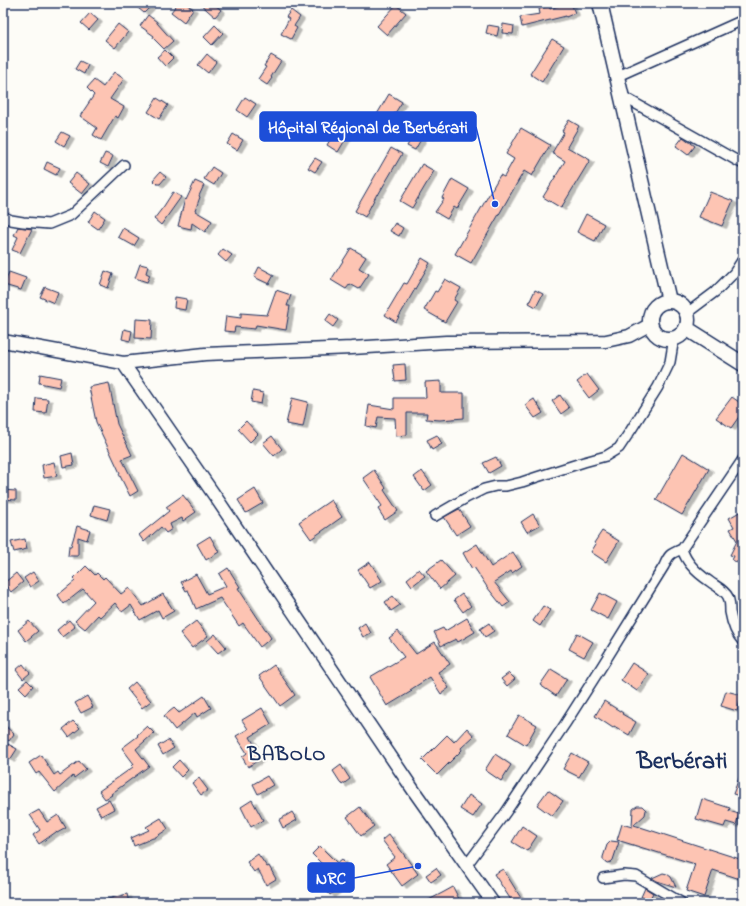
<svg xmlns="http://www.w3.org/2000/svg" width="746" height="906" viewBox="0 0 746 906" font-family="'Indie Flower',sans-serif">
  <style>
    .building { fill: #fdc4b3; stroke: #1b2f5e; filter: url(#shadow) }
    .lines { fill: none; stroke-linecap: round; stroke-linejoin: round }
    .street-casing { stroke: #1b2f5e; stroke-width: 12 }
    .secondary-casing { stroke: #1b2f5e; stroke-width: 15 }
    .primary-casing { stroke: #1b2f5e; stroke-width: 17 }
    .street { stroke: #fdfcf7; stroke-width: 9 }
    .secondary { stroke: #fdfcf7; stroke-width: 12 }
    .primary { stroke: #fdfcf7; stroke-width: 14 }
    .labels { text-anchor: middle; stroke-width: 4; stroke-linejoin: round; paint-order: stroke }
    .district-label { font-size: 20px; font-weight: bold; letter-spacing: 1px; fill: #1b2f5e; stroke: #fdfcf7 }
    .town-label { font-size: 24px; font-weight: bold; fill: #1b2f5e; stroke: #fdfcf7 }
    .leader { fill: none; stroke: #1d4ed8; stroke-width: 1.5 }
    .callout-dot { fill: #1d4ed8; stroke: #fdfcf7; stroke-width: 1.5 }
    .callout { fill: #1d4ed8; stroke: #1d4ed8; stroke-width: 1.5 }
    .callout-label { font-size: 17px; text-anchor: middle; font-weight: bold; fill: #fff }
  </style>
  <defs>
    <filter id="shadow"><feDropShadow dx="4.5" dy="2.5" stdDeviation="0" flood-color="#0004"/></filter>
  </defs>
  <rect width="100%" height="100%" fill="#fdfcf7"/>
  <filter id="ink" filterUnits="userSpaceOnUse"><feTurbulence type="fractalNoise" baseFrequency=".025" numOctaves="2"/><feDisplacementMap in="SourceGraphic" scale="8" xChannelSelector="R" yChannelSelector="G"/><feConvolveMatrix kernelMatrix="1 2 1 2 8 2 1 2 1" color-interpolation-filters="sRGB"/></filter>
  <g filter="url(#ink)">
    <path class="building" d="M132,3h14l4,4 -6,6z
      M178,3h7l8,6 -9,13 -13,-10z
      M199,3h14l8,7 -6,7z
      M566,3h5l4,10 -9,4v-1l-44,11 -2,-10 20,-3 -1,-5 10,-3 1,3z
      M396,5l10,8 -19,22 -10,-9z
      M291,10l9,7 -6,9 3,2 -6,11 -10,-5 8,-15 -3,-2z
      M90,13l8,7 -9,10 -8,-7z
      M148,15l9,7v1l16,18 -9,8 -11,-11 1,-2 -14,-10z
      M118,24l10,8 -13,16 -10,-8z
      M503,24l11,2 -1,8 -11,-1z
      M215,25l8,8 -11,12 -8,-8z
      M488,25l11,2 -2,9 -11,-3z
      M552,39l12,7 -22,36 -12,-8z
      M165,50l8,8 -8,8 -8,-9z
      M207,54l9,8 -8,11 -10,-8z
      M271,55l10,6 -10,16 1,1 -5,7 -9,-6 8,-12 -2,-1z
      M80,61l8,4 -4,9 -9,-5z
      M114,72l10,7 -14,20 14,8 -6,11 -3,-2 -14,24 -8,-5 4,-7 -17,-12 14,-21 -7,-7 7,-8 9,7z
      M389,94l13,8 -17,27 -12,-8z
      M245,97l11,7 -9,13 -10,-7z
      M157,98l11,7 -9,14 -11,-7z
      M422,120l13,7 -6,10 -5,-3 -9,16 -8,-4z
      M569,120l10,6 -12,21 23,13 -29,48 -18,-11 22,-36 -13,-8 12,-21 -2,-1z
      M340,123l11,7 -13,22 -11,-7z
      M521,128l29,17 -18,31 -8,-5 -53,92 -16,-9 45,-79 4,2 10,-18 -8,-5z
      M62,132l8,4 -6,10 -8,-5z
      M233,134l10,6 -6,10 -10,-6z
      M683,137l12,9 -7,9 -12,-9z
      M391,148l11,6 -24,41 -1,-1 -12,23 -10,-6z
      M105,153l8,3 -5,11 -8,-4z
      M315,158l7,4 -7,10 -7,-4z
      M47,162l13,6 -4,7 -12,-6z
      M422,164l12,7 -22,37 -12,-7z
      M212,167l9,6 -7,12 -10,-6z
      M160,172l6,5 -6,7h-3l-4,-4z
      M76,173l14,11 -8,10 -14,-11z
      M452,179l17,10 -12,20 -3,-2 -7,12 -12,-7 9,-13 -2,-1z
      M195,181l9,4 -5,11 1,1 -5,14 17,10 -7,11 -13,-9 -1,6 -13,-3 7,-27 1,1z
      M173,192l8,5 -20,28 -7,-6 10,-13z
      M710,192l23,9 -11,25 -23,-9z
      M95,211l10,7 -7,11 -10,-7z
      M586,214l18,10 -9,17 -18,-9z
      M395,223l8,5 -4,8 -9,-5z
      M18,227l14,2 -12,24 -8,-3 6,-13 -4,-2z
      M123,228l16,10 -5,8 -16,-9z
      M351,248l15,9 -7,11 10,6 -10,15 -9,-5 -4,5 -15,-9z
      M223,249l9,6 -6,7 -8,-7z
      M422,258l8,5 -34,59 -11,-7 19,-32 3,1z
      M140,264l8,2 -2,7 4,2 -3,7 -12,-4z
      M259,267l15,8 -5,9 -15,-7z
      M105,271l8,3 -5,14 -8,-3z
      M9,272l17,6 -5,12 -17,-5z
      M445,279l16,9 -7,12 3,2 -12,20 -21,-12 11,-19 2,1z
      M45,287l13,5 -4,11 -14,-6z
      M276,290l15,5 -4,11h3l-4,24 -30,-5 -1,4 -20,-2 -1,5 -10,-1 2,-15 15,2v-5l26,2z
      M535,290l8,4 -7,13 -7,-4z
      M175,297l12,2 -2,11 -11,-2z
      M330,314l8,6 -5,7 -8,-6z
      M136,319l16,1 -1,19 -16,-1z
      M124,329l8,2 -2,10 -8,-2z
      M405,364l1,16 -11,1 -2,-16z
      M40,374l21,4 -2,9 -20,-4z
      M587,374l12,16 -10,8 -12,-16z
      M441,381v12h23v25l-24,2 -14,-1 1,-6h-20v22l-11,1 -1,-18 -17,-1 -2,11 -10,-2 3,-21 25,4v-11h32l-1,-16z
      M109,383l8,41 15,31 -10,4 16,32 -8,5 -11,-22 1,-1 -24,-51 -7,-35z
      M253,391l10,2 -2,11 -10,-2z
      M560,395l9,13 -8,6 -9,-13z
      M732,397l11,8v6l-12,17 -15,-10z
      M36,398l12,1 -2,14 -11,-1z
      M292,398l16,4 -5,25 -17,-3z
      M534,399l9,14 -8,5 -10,-13z
      M246,421l12,13 -8,8 -12,-13z
      M437,435l5,9 -10,6 -5,-10z
      M272,436l10,13 -8,7 -11,-13z
      M72,453l2,12 -11,2 -2,-11z
      M683,453l26,16 -27,46 -26,-15z
      M496,457l5,9 -12,7 -6,-10z
      M54,462l3,14 -13,2 -2,-13z
      M374,470l12,18 -2,2 14,21 -13,9 -7,-11 4,-3 -19,-28z
      M422,471l10,14 -8,6 -10,-14z
      M255,489l8,14 -17,10 -8,-13z
      M3,490l13,1v9l-13,-1z
      M183,495l13,17 -13,9 -1,-3 -12,6 2,5 -6,4 -5,-6 -17,15 -5,-7 30,-24 -3,-4z
      M331,500l11,17 -31,22 -12,-17z
      M94,505l16,4 -3,11 -16,-5z
      M459,509l11,17 -14,9 -12,-18z
      M743,510v55l-11,-5 2,-4 -4,-1 7,-14 -7,-12 4,-2 -5,-9z
      M533,514l7,11 -13,7 -6,-10z
      M77,526l13,4 -3,10 -9,-3v19h-10l1,-10h2z
      M602,531l17,10 -13,21 -15,-10 5,-8 -2,-1z
      M210,536l9,16 -13,8 -9,-16z
      M25,539l2,10 -13,3 -3,-10z
      M477,544l14,23 22,-15 9,14 -10,7 -1,-2 -17,11 16,20 -7,5 -16,-20 -13,-20 -2,2 -9,-16z
      M441,560l14,16 -15,13 -14,-18z
      M370,562l12,19 -12,7 -12,-18z
      M86,566l9,9 2,-2 6,6 2,-2 16,17 8,-6 14,18 20,-12 11,17 -12,7 -4,-8 -18,10 -9,-15 -9,7 -7,-9 -15,14 -2,-2 -13,14 -10,-8 19,-20 -11,-12 -19,15 -6,-9 17,-14 -2,-2z
      M228,568l12,19 -2,1 33,50 -11,9 -17,-24 -4,3 -19,-28 -24,11 -8,-19 -2,1 -5,-9 15,-8 11,20 19,-8 -7,-12z
      M419,569l6,7 -13,10 -5,-7z
      M33,572l6,9 -9,6 -6,-9z
      M16,573l7,9 -12,10 -7,-9z
      M600,593l17,9 -9,17 -17,-9z
      M462,594l9,12 -8,6 -9,-12z
      M393,596l7,9 -9,6 -6,-9z
      M543,606l7,4 -10,16 -7,-5z
      M467,618l8,14 -17,10 -2,-3 -15,7 -7,-14 9,-4 2,3z
      M69,620l6,7 -13,10 -5,-7z
      M29,621l9,10 -12,10 -8,-11z
      M196,621l12,15 -16,12 -12,-15z
      M365,623l6,10 -8,4 -5,-9z
      M489,623l5,8 -9,6 -5,-8z
      M398,631l18,23 19,-12 15,22 -12,8 11,16 -8,6 -11,-17 -20,13 2,1 -25,15 -17,-29 34,-20 -15,-19z
      M577,633l16,9 -9,15 -15,-8z
      M215,634l11,13 -8,6 -11,-12z
      M632,663l17,11 -12,17 -16,-11z
      M23,664l7,9 -7,6 -7,-9z
      M274,665l21,30 -15,11 -21,-30z
      M551,669l16,10 -11,17 -16,-11z
      M509,673l6,6 -8,7 -6,-7z
      M27,680l6,6 -7,8 -7,-7z
      M135,682l16,19 -9,7 -15,-19z
      M726,691l16,4 -5,16 -16,-5z
      M87,696l6,11 -12,6 -6,-10z
      M204,696l7,12 -14,9 -2,-4 -20,17 -11,-14 10,-8 5,5z
      M604,701l19,12 -1,1 14,8 -7,13 -15,-9 -1,2 -18,-12z
      M262,708l9,16 -21,13 4,7 -3,1 9,14 -12,8 -6,-10 5,-4 -11,-17 12,-7 -6,-9z
      M519,715l18,10 -11,20 -18,-11z
      M73,721l7,7 -11,9 -6,-8z
      M3,724l11,10 -5,7 -6,-5z
      M147,726l7,7 -18,16 13,17 -38,28 1,1 -7,4 -6,-8 34,-24 -1,-1 2,-2 -12,-16 16,-12 -1,-1z
      M467,728l7,8 -13,12 1,2 -25,25 -15,-15 25,-25 7,7z
      M168,740l6,8 -11,7 -5,-9z
      M8,744l9,5 -7,11 -7,-5v-4z
      M572,753l16,9 -9,15 -16,-8z
      M495,754l16,11 -10,16 -16,-11z
      M41,755l13,20 4,-3 2,3 19,-14 7,8 -12,9 -1,-2 -18,16 -16,-20 -3,2 -7,-11z
      M179,760l9,10 -7,7 -9,-10z
      M341,765l9,14 -8,6 -9,-14z
      M742,770h1v27l-10,-3z
      M267,776l6,9 -15,9 -5,-10z
      M199,778l9,12 -7,5 -9,-12z
      M548,790l15,11 -11,15 -15,-11z
      M469,795l13,9 -9,13 -13,-8z
      M702,799l28,9 -1,3 10,3 -3,11 -10,-3 -2,5 -28,-8z
      M109,800l5,9 -13,7 -5,-9z
      M252,800l11,20 -12,7 -10,-20z
      M637,806h5l4,4 -1,5 -11,10 109,35v20l-30,-10 -9,27 -18,-6 9,-27 -78,-24 5,-16 10,3 1,-18z
      M360,807l14,19 -13,10 -14,-19z
      M39,810l8,12 11,-7 8,13 -9,5 -1,-1 -17,12 -6,-9 7,-5 -10,-15z
      M292,812l5,8 -14,8 -4,-8z
      M161,818l7,11 -14,9h-1l-19,8 -3,-8 18,-8 -3,-3z
      M522,826l15,10 -10,15 -15,-9z
      M389,834l29,40 -16,12 -16,-22 9,-7 -13,-17z
      M611,841l8,1 -6,18 -2,2 -4,1 -4,-3v-3l4,-12z
      M320,846l17,17 5,-4 5,8 -14,10 8,10 -11,8 -13,-16 11,-9 -16,-16z
      M258,854l9,13 2,-1 7,13 -10,6 -8,-16 -4,3 -7,-10z
      M436,868l5,7 -10,7 -5,-7z
      M503,869l21,34h-11l-19,-29z
      M663,873l4,1 4,3 5,10 -19,-6 -5,-3z
      M453,887l8,16h-38l21,-11z
      M645,888l8,5 -4,7 -8,-3z
      M127,894l2,9h-25v-3z"/>
    <g class="lines">
      <g class="street-casing">
        <path id="street" d="M618,76l125,-56
          M622,96l121,68
          M3,216l8,4 12,2 26,2 22,-9 53,-50
          M687,313l28,-21 19,-19 9,-14
          M435,516l31,-18 18,-9 12,-3h10l16,-4 15,-5 47,-15 22,-6 13,-8 12,-18 27,-43 12,-25 4,-24
          M682,549c4,13 15,24 27,32 6,5 15,8 19,16 2,4 2,10 2,15 2,12 5,21 13,30
          M466,866l40,-54 59,-88 37,-58 62,-100c5,-12 6,-12 18,-17l61,-90
          M603,878l21,-3 12,1 46,27"/>
      </g>
      <g class="secondary-casing">
        <path id="secondary" d="M3,341l120,22 82,-9 147,-6 94,-6 160,-1 23,-5 22,-12
          M123,363l94,136 197,292 79,112"/>
      </g>
      <g class="primary-casing">
        <path id="primary" d="M600,3l69,298
          M650 320a19 19 0 1 1 38 0a19 19 0 1 1-38 0Z
          M686,328l57,36"/>
      </g>
      <use href="#street" class="street"/>
      <use href="#secondary" class="secondary"/>
      <use href="#primary" class="primary"/>
    </g>
  </g>
  <g class="labels">
    <g class="district-label">
      <text x="287" y="760">BABOLO</text>
    </g>
    <g class="town-label">
      <text x="682" y="768">Berbérati</text>
    </g>
  </g>
  <path class="leader" d="M495 204L476 127M418 866L354 878"/>
  <g class="callout-dot">
    <circle cx="495" cy="204" r="4"/>
    <circle cx="418" cy="866" r="4"/>
  </g>
  <g class="callout">
    <rect x="260" y="112" width="216" height="29" rx="4"/>
    <rect x="308" y="863" width="46" height="29" rx="4"/>
  </g>
  <g class="callout-label">
    <text x="368" y="133">Hôpital Régional de Berbérati</text>
    <text x="331" y="884">NRC</text>
  </g>
  <rect width="746" height="906" fill="none" stroke="#fdfcf7" stroke-width="16"/>
  <rect x="8" y="8" width="730" height="890" fill="none" stroke="#1b2f5e" stroke-width="1.5" filter="url(#ink)"/>
</svg>
